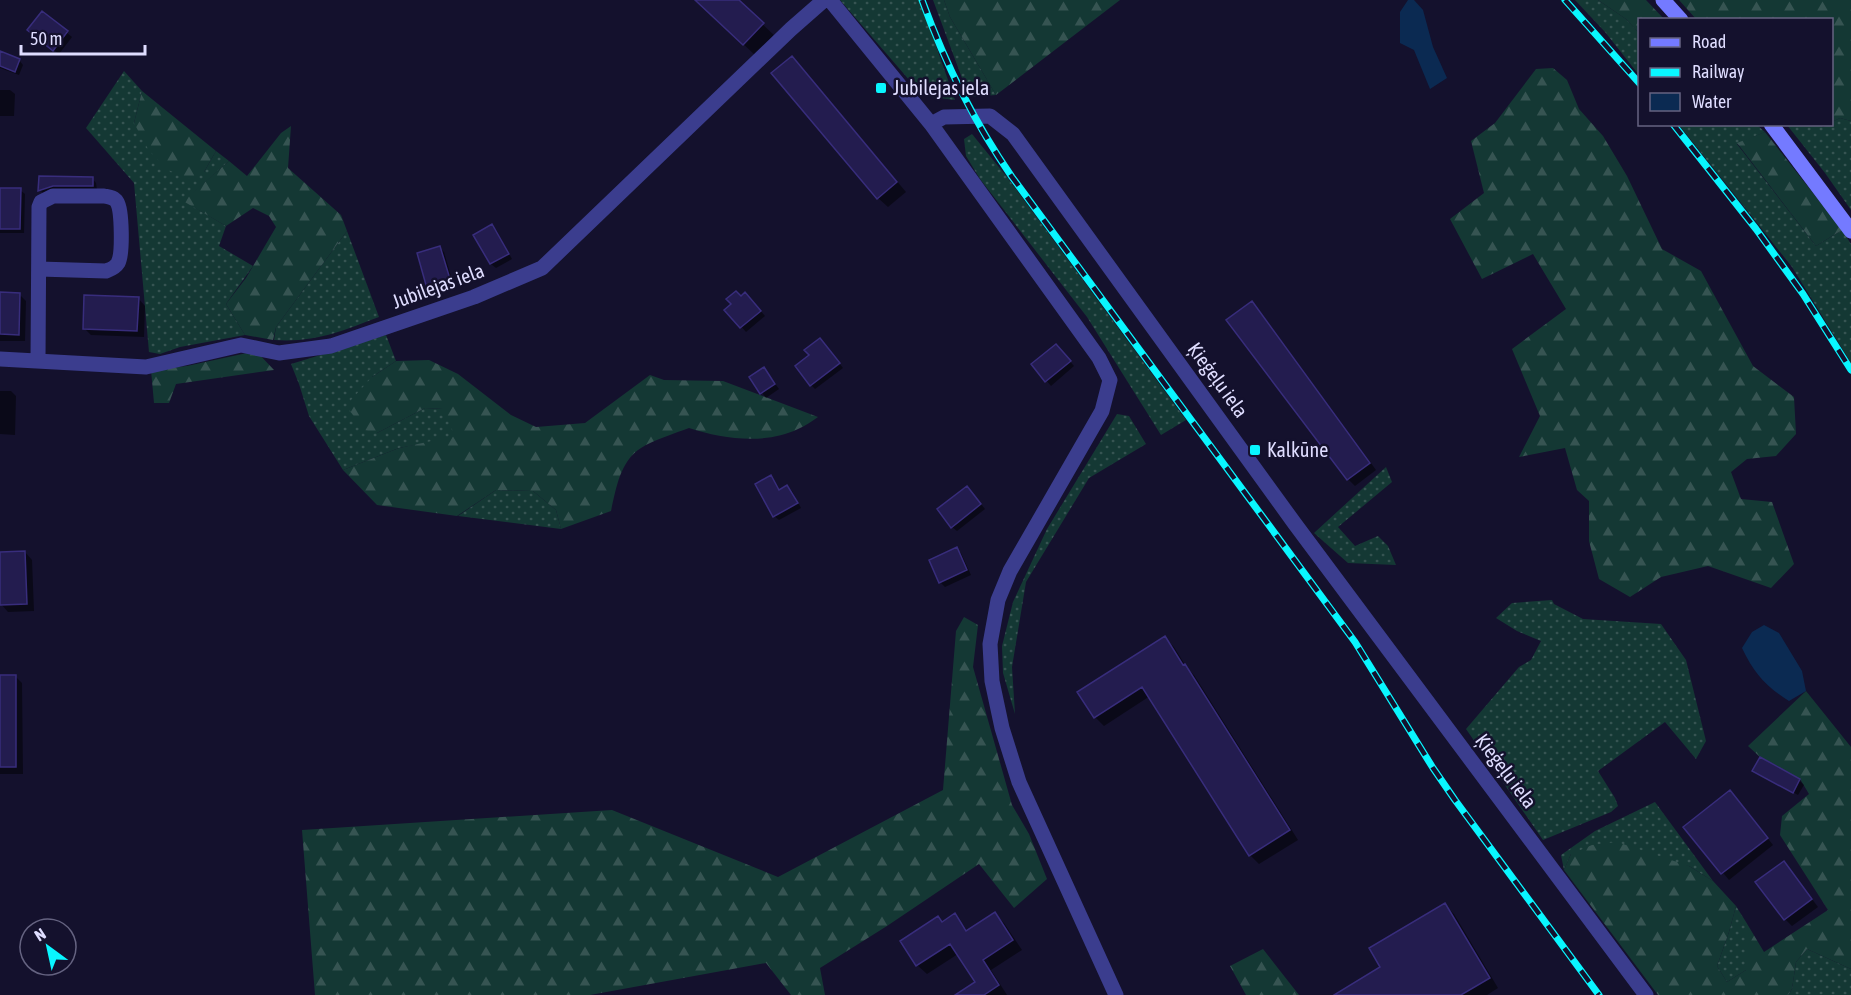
<svg xmlns="http://www.w3.org/2000/svg" width="1851" height="995" viewBox="0 0 1851 995" font-family="'Asap Condensed',sans-serif">
  <style>
    .grass { fill: url(#grass-dots) }
    .forest { fill: url(#forest-firs) }
    .water { fill: #0b2a52 }
    .shadow { fill: #0007 }
    .building { fill: #231c4f; stroke: #382d7c; stroke-width: 1.5 }
    .lines { fill: none; stroke-linecap: round; stroke-linejoin: round }
    .street { stroke: #3b3d8e; stroke-width: 15 }
    .secondary { stroke: #747aff; stroke-width: 15 }
    .rail-casing { stroke: #09f6ff; stroke-width: 7 }
    .rail { stroke: #14112d; stroke-width: 4.5; stroke-dasharray: 14; stroke-linecap: butt }
    .poi-dot { fill: #09f6ff; stroke: #14112d; stroke-width: 2 }
    .labels { text-anchor: middle; stroke-width: 5; stroke-linejoin: round; paint-order: stroke }
    .poi-label { font-size: 20px; fill: #dfddff; stroke: #14112d; text-anchor: start }
    .street-label { font-size: 20px; fill: #dfddff; stroke: #14112d }
  </style>
  <defs>
    <pattern id="grass-dots" width="8" height="8" patternUnits="userSpaceOnUse" patternTransform="scale(1.5)"><rect width="8" height="8" fill="#143834"/><path d="M2 2h.1M6 6h.1" fill="none" stroke="#365452" stroke-width="1.8" stroke-linecap="round"/></pattern>
    <pattern id="forest-firs" width="22" height="20" patternUnits="userSpaceOnUse" patternTransform="scale(1.5)"><rect width="22" height="20" fill="#143834"/><path d="M5 1l3.5 6h-7zM16 11l3.5 6h-7z" fill="#365452"/></pattern>
  </defs>
  <rect width="100%" height="100%" fill="#14112d"/>
  <path class="grass" d="M840,0h80l35,100 -32,-4z
    M933,0h11l6,17 46,78 -27,2z
    M1575,0h23l28,19 13,14v42l-34,-43z
    M124,71l18,20 -8,32 70,49 12,-21 13,10 -45,40 42,25 -7,20 34,20 -27,38 19,31 -65,12 -20,7 -11,-2 -15,-169 -48,-55z
    M1840,118l11,3v89l-26,-37 -38,-48h34l2,2 9,-3v-2z
    M1679,125h78l8,7 -28,12 79,102 26,-16 9,14v119l-59,-96z
    M972,134l35,43 179,243 -25,15 -74,-118 -107,-138 -14,-23 -2,-17z
    M347,231l32,86c-37,14 -64,26 -105,23l2,-13z
    M386,335l10,26 -24,16 5,56 48,-25 19,1 12,28 -57,11 -56,22 -34,-54 -10,-32 -8,-20z
    M1117,414l12,2 17,28 -57,34 -63,104 -14,85 3,47 -12,-41 -1,-27 11,-44 34,-73z
    M1386,467l6,15 -54,45 17,19 23,-10 10,10 8,19 -48,-2 -34,-30z
    M496,490l37,1 23,19 5,19 -103,-13z
    M1552,600l2,4 29,15 78,5 25,36 20,81 -10,18 -31,-37 -67,49 17,27 3,8 -7,6 -68,28 -77,-111 53,-62 12,-7 10,-19 -24,-10 -21,-13 16,-15z
    M1655,802l58,79 -24,-15 -118,-12 -7,16 -3,-15 34,-24z
    M1736,906l10,16v48l-19,12 -10,-16 12,-34z
    M1807,949l44,20v26h-63l4,-6 4,-27z"/>
  <path class="forest" d="M944,0h176l-124,95 -46,-78z
    M1598,0h48l18,19 -24,1 -1,13 -13,-14z
    M1679,0h172v121l-11,-3 -8,4v-102l-136,-1z
    M1553,68l14,12 12,29 24,27 24,40 35,73 39,22 52,95 41,31 2,37 -20,22 -29,3 -16,13 10,27 31,3 22,62 -23,24 -63,-22 -47,11 -31,20 -31,-18 -10,-38v-40l-12,-11 -12,-42 -46,9 21,-41 -28,-67 54,-40 -33,-55 -51,25 -32,-60 34,-26 -13,-52 24,-18 41,-54z
    M142,91l74,60 -12,21 -15,7 -23,-10 -18,-20 -14,-26z
    M291,126l-3,42 53,47 6,16 -71,96 -3,13 -28,-5 -19,-31 20,-26 30,-51 -7,-11 -16,-8 -27,18 -43,-25 46,-40 18,15 34,-43z
    M1765,132l77,98 -26,16 -79,-103z
    M256,351l18,19 -98,14 -7,19h-15l-3,-33 36,-4z
    M429,360l29,14 53,41 25,12 49,-4 65,-48 14,5 59,1 95,36c-6,4 -13,9 -20,12 -33,16 -75,10 -109,-1 -13,5 -36,12 -48,20 -21,13 -25,41 -30,63l-50,18 -5,-19 -23,-19 -37,-1 -39,26 -80,-11 -34,-35 56,-22 56,-12 -12,-27 -18,-1 -48,25 -13,-3 -14,-19 1,-11 21,-23 24,-16z
    M964,617l14,8 -5,42 39,138 17,29 18,45 -33,29 -35,-44 -92,62 -67,42 5,27h-34l-25,-32 -176,32h-275l-13,-165 310,-20 166,67 165,-87 13,-159z
    M1806,691l45,56v222l-44,-20 -11,13 -4,27 -4,6h-130l-94,-125 7,-16 21,-9 25,-3 72,24 24,15 23,25 -7,26 -12,34 10,16 19,-12v-48l18,30 64,-42 -48,-75 2,-19 27,-22 -9,-15 -40,-22 -12,-11z
    M1263,949l36,46h-53l-16,-29z"/>
  <path class="water" d="M1408,0h6l9,10 10,37 14,31 -17,11 -16,-39 -14,-7v-31z
    M1764,625l15,8 23,38 4,20 -17,10c-24,-15 -35,-28 -47,-53l10,-16z"/>
  <path class="shadow" d="M697,0h40l40,38 -19,20z
    M42,13l30,24 -13,17 -26,-19z
    M0,53l19,7 4,5 -4,10 -19,-7z
    M801,67l105,125 -18,15 -10,-9z
    M0,90h10l5,4 -1,22h-14z
    M41,177l51,1 4,5 1,7 -53,4 -4,-4z
    M0,190h20l5,4 -1,39h-24z
    M492,226l4,4 16,29 -16,9 -5,-4 -16,-29z
    M440,248l4,4 9,31 -21,6 -4,-4 -9,-31z
    M0,294h19l7,7 -1,40h-25z
    M138,298l7,8 -1,31 -53,-2 -7,-7z
    M741,298l9,1 15,17 -19,16 -19,-22z
    M1259,310l117,160 -21,16 -7,-7z
    M824,344l19,24 -28,21 -4,-4z
    M1060,350l14,16 -23,20 -18,-21z
    M768,374l11,15 -13,9 -15,-20z
    M0,391h11l5,5 -1,39 -15,-1z
    M771,477l9,14 7,-4 5,4 9,17 -22,12 -5,-4z
    M972,493l13,16 -28,22 -5,-4z
    M956,549l5,4 10,22 -26,12 -5,-5z
    M25,552l7,8 2,51 -26,1 -7,-8 -1,-51z
    M1165,638l9,9 13,21 7,7 104,165 -39,24 -9,-9 -100,-159 -46,30 -9,-9z
    M0,676h15l7,7 1,91h-23z
    M1761,759l38,21 5,5 -6,10 -41,-23v2l-3,-3z
    M1737,799l36,46 -44,35 -44,-53z
    M1790,870l28,37 -26,19 -7,-7z
    M1445,905l9,9 44,74 -11,7h-150l45,-27z
    M995,914l9,9 18,27 -31,20 16,25h-49l19,-12 -19,-29 -31,20 -10,-9 26,-42 11,-8 14,16z"/>
  <path class="building" d="M695,0h44l25,23 -21,22z
    M42,11l26,20 -15,20 -26,-21z
    M0,51l20,8 -5,13 -15,-6z
    M792,56l105,126 -20,17 -106,-126z
    M39,176l54,1v9h-40l-15,5z
    M0,188h21l-1,41h-20z
    M492,224l17,30 -19,10 -17,-29z
    M440,246l10,33 -24,6 -9,-32z
    M736,291l5,5 4,-4 16,19 -21,17 -16,-18 7,-6 -5,-5z
    M0,292l20,1 -1,42 -19,-1z
    M84,295l55,2 -2,34 -54,-2z
    M1252,301l118,162 -23,17 -121,-160z
    M820,338l20,25 -30,23 -15,-20 14,-11 -5,-5z
    M1056,344l15,17 -26,21 -14,-18z
    M764,367l11,17 -15,10 -11,-17z
    M771,475l8,15 8,-5 11,18 -25,14 -18,-33z
    M967,486l14,18 -30,24 -14,-19z
    M957,547l10,23 -28,13 -10,-23z
    M25,551l2,53 -27,1v-53z
    M1165,636l18,29 2,-1 105,166 -41,26 -107,-169 -48,31 -17,-26z
    M0,675h16v92h-16z
    M1760,757l40,22 -7,14 -41,-22z
    M1730,790l38,48 -47,36 -38,-47z
    M1784,861l28,38 -28,21 -29,-38z
    M1445,903l45,75 -29,17h-127l46,-28 -11,-19z
    M995,912l18,28 -30,20 16,25 -15,10h-29l20,-13 -25,-38 -34,22 -16,-25 38,-25 4,6 13,-9 11,18z"/>
  <g class="lines">
    <path class="street" d="M830,0l101,124 13,-7 46,-1 23,18 282,390 351,471
      M931,124l168,234 11,22 -8,31 -92,160 -12,29 -8,44 2,37 10,47 17,54 97,213
      M0,359l146,8 95,-22 38,8 52,-7 143,-49 68,-29 249,-239 33,-29
      M38,361l1,-154 2,-5 12,-6h51c5,1 10,1 13,6 5,8 6,52 1,61 -3,5 -7,6 -12,8l-67,-2"/>
    <path class="secondary" d="M1663,0l18,20
      M1771,124l80,107"/>
    <g class="rail-casing">
      <path id="rail" d="M922,0c23,63 52,122 90,177l343,465 78,126 22,32 144,195
        M1565,0l75,84
        M1673,124l83,105 47,65 48,76"/>
    </g>
    <use href="#rail" class="rail"/>
  </g>
  <g class="poi-dot">
    <rect x="875" y="82" width="12" height="12" rx="3"/>
    <rect x="1249" y="444" width="12" height="12" rx="3"/>
  </g>
  <g class="labels">
    <g class="poi-label">
      <text x="893" y="95">Jubilejas iela</text>
      <text x="1267" y="457">Kalkūne</text>
    </g>
    <g class="street-label">
      <text transform="translate(438 286) rotate(-20)" y="7">Jubilejas iela</text>
      <text transform="translate(1218 380) rotate(54)" y="7">Ķieģeļu iela</text>
      <text transform="translate(1506 771) rotate(53)" y="7">Ķieģeļu iela</text>
    </g>
  </g>
  <rect x="1638" y="18" width="195" height="108" fill="#14112d" stroke="#656381" stroke-width="1.5"/>
  <rect x="1650" y="38" width="30" height="9" fill="#747aff" stroke="#656381" stroke-width="1.5"/>
  <text x="1692" y="48" font-size="18" fill="#dfddff">Road</text>
  <rect x="1650" y="68" width="30" height="9" fill="#09f6ff" stroke="#656381" stroke-width="1.5"/>
  <text x="1692" y="78" font-size="18" fill="#dfddff">Railway</text>
  <rect x="1650" y="93" width="30" height="18" fill="#0b2a52" stroke="#656381" stroke-width="1.5"/>
  <text x="1692" y="108" font-size="18" fill="#dfddff">Water</text>
  <g transform="translate(48 947) rotate(327)"><circle r="28" fill="#14112d" stroke="#656381" stroke-width="1.5"/>
  <path d="M0-4.5L10 22L0 15L-10 22Z" fill="#09f6ff"/>
  <text y="-9" font-size="16" font-weight="bold" text-anchor="middle" fill="#dfddff">N</text>
  </g>
  <path d="M21 45v9h124v-9" fill="none" stroke="#dfddff" stroke-width="3"/>
  <text x="30" y="45" font-size="18" fill="#dfddff" stroke="#14112d" stroke-width="4.5" paint-order="stroke">50 m</text>
</svg>
